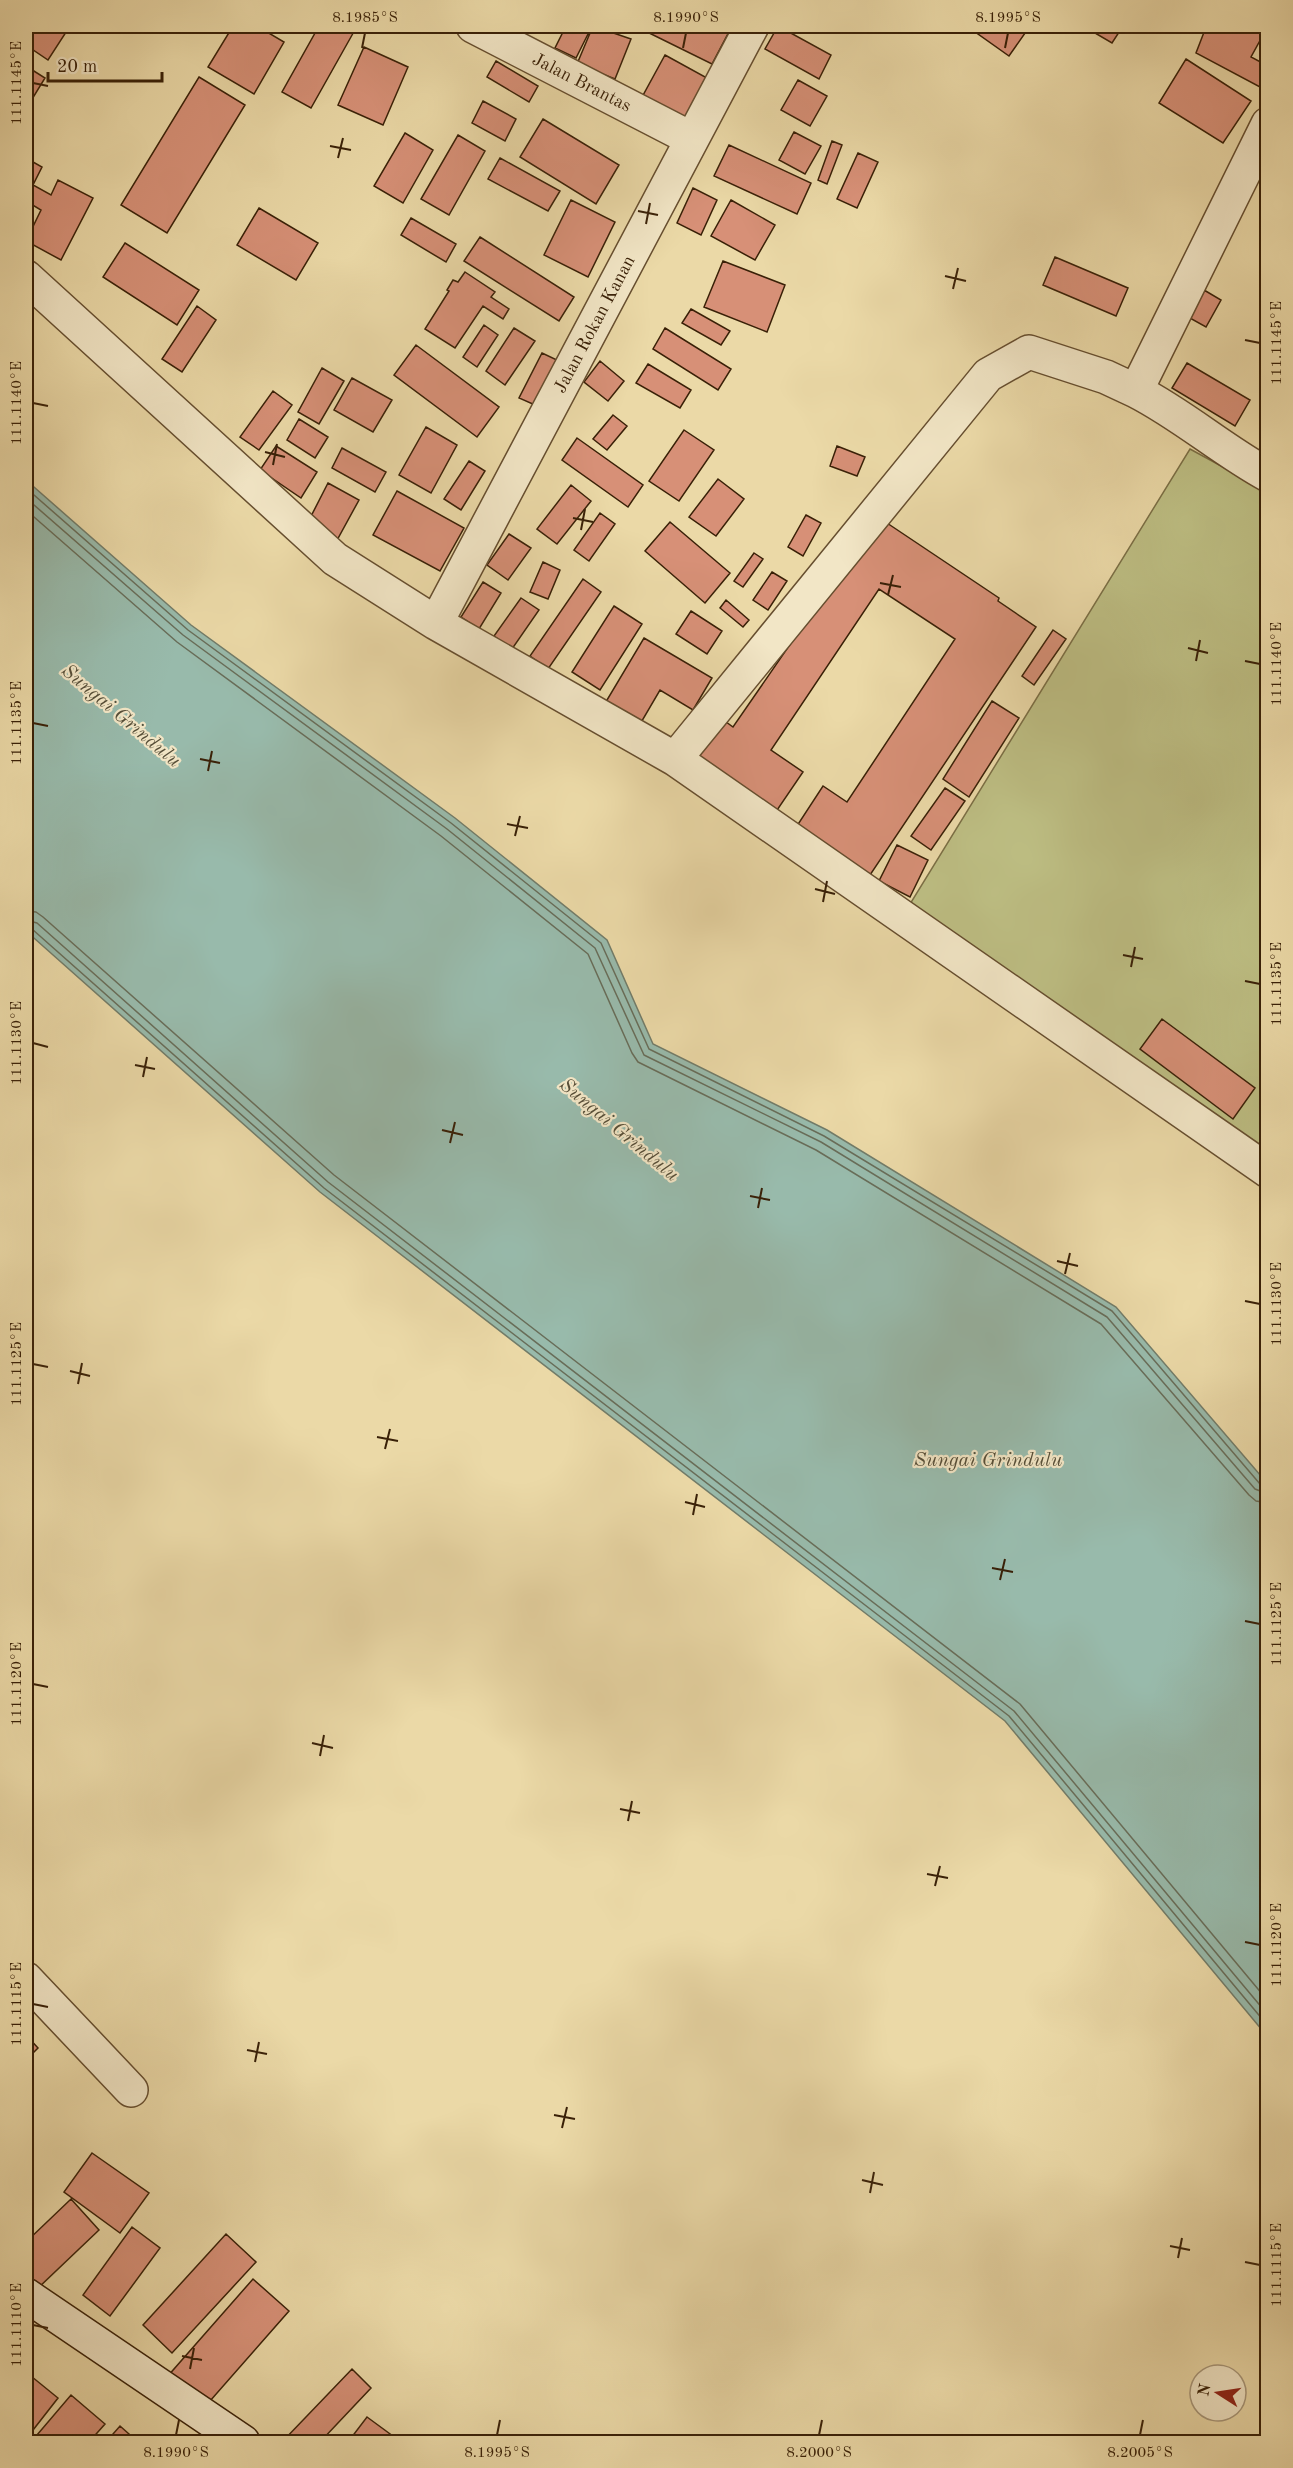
<svg xmlns="http://www.w3.org/2000/svg" width="1293" height="2468" viewBox="0 0 1293 2468" font-family="'Old Standard TT',serif">
  <style>
    .green { fill: #bdbe83; stroke: #7b6f45; stroke-width: 1.5 }
    .water { fill: #98baab; stroke: #727c69; stroke-width: 1.5 }
    .lines { fill: none; stroke-linecap: round; stroke-linejoin: round }
    .shore { stroke: #686d59; stroke-width: 1.5 }
    .building { fill: #d79077; stroke: #392007; stroke-width: 1.5 }
    .street-casing { stroke: #664e2f; stroke-width: 36 }
    .secondary-casing { stroke: #392007; stroke-width: 36 }
    .street { stroke: #f2e6c6; stroke-width: 33 }
    .secondary { stroke: #f2e6c6; stroke-width: 33 }
    .ticks { fill: none; stroke: #392007; stroke-width: 2 }
    .labels { text-anchor: middle; stroke-width: 4.5; stroke-linejoin: round; paint-order: stroke }
    .street-label { font-size: 18px; fill: #392007; stroke: #f2e6c6 }
    .water-label { font-size: 20px; font-style: italic; fill: #564e38; stroke: #f2e6c6 }
    .neatline { fill: none; stroke: #392007; stroke-width: 2 }
    .ticks-label { font-size: 15px; text-anchor: middle; fill: #392007 }
  </style>
  <rect width="100%" height="100%" fill="#ebd9a7"/>
  <filter id="stains"><feTurbulence type="fractalNoise" baseFrequency=".00333" numOctaves="4"/><feColorMatrix values="0 0 0 0 .2 0 0 0 0 .09 0 0 0 0 .02 0 0 0 .5 -.17"/></filter>
  <radialGradient id="worn" r=".72"><stop offset=".6" stop-color="#630" stop-opacity="0"/><stop offset="1" stop-color="#630" stop-opacity=".3"/></radialGradient>
  <path class="green" d="M1190,449l77,42v680l-365,-254z"/>
  <path class="water" d="M26,480l165,145 264,193 152,122 46,104 174,86 289,177 151,176v553l-262,-315 -685,-529 -294,-261z"/>
  <g class="lines">
    <path class="shore" d="M26,488l162,142 263,193 150,120 48,106 175,87 288,175 148,173 8,2
      M26,498l157,137 264,194 148,119 49,107 177,87 286,175 148,172 13,5
      M26,510l151,132 264,194 147,118 44,99 6,9 178,88 285,174 148,171 7,6 12,2
      M26,911l10,1 7,5 291,258 686,529 248,297
      M26,920l11,3 291,259 686,529 254,304
      M26,927l6,2 292,259 685,528 259,310"/>
  </g>
  <path class="building" d="M31,26h39l-22,34 -22,-15v-12z
    M233,26h24l27,16 -30,52 -46,-27z
    M319,26h32l5,2 -45,80 -29,-16z
    M566,26h26l-16,32 -21,-10z
    M593,26l38,13 -16,40 -38,-15z
    M635,26h97l-20,38z
    M778,26l53,29 -12,24 -54,-30z
    M973,26h57l-21,30 -38,-27z
    M1083,26h40l-11,17z
    M1209,26h59l-17,31 17,9v8l-8,13 -64,-34 10,-26z
    M364,47l44,20 -25,58 -45,-20z
    M665,55l42,23 -24,44 -42,-23z
    M1186,59l65,42 -28,42 -64,-40z
    M496,61l42,25 -9,16 -42,-25z
    M26,66l19,12 -19,31z
    M199,77l46,28 -78,128 -46,-28z
    M798,80l29,16 -17,30 -29,-16z
    M483,101l33,18 -11,22 -33,-18z
    M543,119l76,46 -23,39 -76,-47z
    M794,132l27,14 -16,28 -26,-14z
    M405,133l28,17 -30,53 -29,-17z
    M458,135l27,16 -36,64 -28,-16z
    M832,141l10,4 -15,39 -9,-4z
    M729,145l82,38 -14,31 -83,-38z
    M858,153l20,9 -21,46 -20,-9z
    M26,158l16,9 -9,18 18,10 7,-15 35,18 -32,62 -35,-19 15,-31 -15,-9z
    M500,158l60,33 -12,20 -60,-32z
    M693,188l24,12 -16,35 -24,-12z
    M571,200l44,22 -27,55 -44,-22z
    M731,200l44,25 -20,35 -44,-24z
    M259,208l59,35 -22,37 -59,-35z
    M411,218l45,26 -10,18 -45,-27z
    M480,237l94,60 -15,24 -95,-60z
    M125,243l74,47 -22,35 -74,-48z
    M1055,257l73,31 -12,28 -73,-31z
    M723,261l62,24 -18,47 -63,-25z
    M465,272l30,20 -4,5 18,12 -6,10 -20,-13 -28,42 -30,-19 24,-38 -2,-1 6,-10 5,2z
    M1204,290l17,10 -15,27 -18,-10z
    M197,306l19,14 -34,52 -20,-13z
    M691,309l39,22 -9,14 -39,-22z
    M484,325l14,10 -21,32 -14,-10z
    M514,328l21,13 -30,44 -19,-14z
    M665,328l66,41 -13,21 -65,-41z
    M416,345l83,62 -22,30 -83,-62z
    M542,353l15,7 -22,45 -16,-7z
    M600,361l24,20 -16,20 -24,-19z
    M1187,363l63,37 -15,26 -63,-38z
    M648,364l43,26 -11,18 -44,-25z
    M322,368l22,13 -25,43 -21,-12z
    M352,378l40,22 -19,32 -39,-22z
    M273,391l19,14 -33,45 -19,-13z
    M613,415l14,11 -20,24 -14,-11z
    M299,419l29,18 -13,21 -28,-18z
    M426,427l31,18 -26,48 -32,-18z
    M684,430l30,20 -35,51 -30,-20z
    M577,438l66,47 -15,22 -66,-47z
    M276,446l41,26 -16,26 -41,-28z
    M837,446l28,11 -8,19 -27,-10z
    M342,448l44,24 -11,20 -43,-24z
    M469,461l16,10 -24,39 -17,-11z
    M718,479l26,20 -28,37 -27,-19z
    M328,483l31,17 -23,42 -30,-16z
    M571,485l20,16 -34,43 -20,-15z
    M397,491l67,37 -24,43 -67,-36z
    M600,513l15,11 -26,37 -15,-11z
    M806,515l15,8 -18,33 -15,-9z
    M878,517l121,81 -1,3 38,26 -172,257 -73,-49 32,-49 24,16 108,-163 -76,-50 -108,161 32,22 -32,47 -81,-53 32,-47 11,8z
    M670,522l60,51 -25,30 -60,-52z
    M509,534l22,14 -23,32 -21,-15z
    M754,553l9,6 -20,28 -9,-6z
    M543,562l17,8 -12,29 -18,-7z
    M772,572l15,9 -19,29 -15,-10z
    M583,579l18,13 -53,77 -18,-13z
    M483,582l18,11 -22,36 -18,-12z
    M521,598l18,12 -27,39 -18,-13z
    M726,600l23,20 -6,7 -23,-19z
    M614,606l28,18 -42,66 -28,-18z
    M691,611l31,20 -15,23 -31,-20z
    M1053,630l13,9 -32,46 -12,-9z
    M644,638l68,40 -19,32 -33,-20 -21,36 -35,-21z
    M992,701l27,17 -50,79 -26,-18z
    M945,788l20,13 -34,49 -20,-14z
    M897,845l31,15 -18,37 -31,-16z
    M1162,1019l93,69 -22,31 -93,-70z
    M26,2035l12,13 -12,12z
    M92,2153l57,40 -29,40 -56,-41z
    M71,2199l28,31 -63,60 -10,-11v-37z
    M132,2227l28,21 -50,68 -27,-21z
    M226,2234l30,28 -84,91 -29,-28z
    M253,2279l36,32 -86,98 -36,-32z
    M352,2369l19,19 -51,54h-38z
    M26,2372l32,26 -32,41z
    M71,2395l34,29 -16,18h-58z
    M367,2417l34,25h-53z
    M120,2426l18,16h-32z"/>
  <g class="lines">
    <g class="street-casing">
      <path id="street" d="M473,26l219,113
        M26,277l309,282 101,64 239,136 593,412
        M1136,391c47,24 86,59 132,84
        M436,623l316,-597
        M675,759l313,-384 41,-23 77,25 30,14 132,-267
        M26,1979l105,111"/>
    </g>
    <g class="secondary-casing">
      <path id="secondary" d="M26,2295l217,147"/>
    </g>
    <use href="#street" class="street"/>
    <use href="#secondary" class="secondary"/>
  </g>
  <path class="ticks" d="M362,48l3,-15M683,48l3,-15M1005,48l3,-15M33,83l15,3M330,146l21,4M338,158l5,-20M638,211l20,4M646,224l4,-21M945,276l21,5M953,289l5,-21M1245,340l15,3M33,403l15,3M265,452l20,5M273,465l4,-21M573,518l20,4M581,530l4,-21M880,583l21,4M888,595l5,-20M1188,648l20,5M1196,661l4,-21M1245,661l15,3M33,723l15,3M200,759l20,4M208,771l4,-20M507,824l21,4M515,836l5,-20M815,889l20,5M823,902l4,-21M1123,955l20,4M1131,967l4,-20M1245,981l15,3M33,1043l15,4M135,1065l20,4M143,1077l4,-20M442,1130l21,5M450,1143l5,-21M750,1196l20,4M758,1208l4,-20M1057,1261l21,5M1065,1274l5,-21M1245,1301l15,3M33,1364l15,3M70,1371l20,5M78,1384l4,-21M377,1437l21,4M385,1449l5,-20M685,1502l20,5M693,1515l4,-21M992,1568l21,4M1000,1580l5,-21M1245,1621l15,3M33,1684l15,3M312,1743l21,5M320,1756l4,-21M620,1809l20,4M628,1821l4,-20M927,1874l21,4M935,1886l5,-20M1245,1942l15,3M33,2004l15,3M247,2050l20,4M255,2062l4,-20M554,2115l21,4M562,2128l5,-21M862,2180l21,5M870,2193l4,-21M1170,2246l20,4M1178,2258l4,-20M1245,2262l15,3M33,2325l15,3M182,2356l20,4M190,2369l4,-21M176,2435l3,-15M497,2435l3,-15M819,2435l3,-15M1140,2435l3,-15"/>
  <g class="labels">
    <g class="street-label">
      <text transform="translate(582 82) rotate(27)" y="6">Jalan Brantas</text>
      <text transform="translate(594 324) rotate(-62)" y="6">Jalan Rokan Kanan</text>
    </g>
    <g class="water-label">
      <text transform="translate(122 715) rotate(40)" y="7">Sungai Grindulu</text>
      <text transform="translate(620 1129) rotate(40)" y="7">Sungai Grindulu</text>
      <text x="988" y="1466">Sungai Grindulu</text>
    </g>
  </g>
  <rect width="1293" height="2468" fill="none" stroke="#ebd9a7" stroke-width="66"/>
  <g transform="translate(1218 2393) rotate(282)"><circle r="28" fill="#f2e6c6" stroke="#a8977a" stroke-width="1.5"/>
  <path d="M0-4.5L10 22L0 15L-10 22Z" fill="#8f2418"/>
  <text y="-9" font-size="16" font-weight="bold" text-anchor="middle" fill="#392007">N</text>
  </g>
  <path d="M48 72v9h114v-9" fill="none" stroke="#392007" stroke-width="3"/>
  <text x="57" y="72" font-size="18" fill="#392007" stroke="#f2e6c6" stroke-width="4.5" paint-order="stroke">20 m</text>
  <rect x="33" y="33" width="1227" height="2402" class="neatline"/>
  <g class="ticks-label">
    <text x="365" y="22">8.1985°S</text>
    <text x="686" y="22">8.1990°S</text>
    <text x="1008" y="22">8.1995°S</text>
    <text transform="translate(16 83) rotate(-90)" y="5">111.1145°E</text>
    <text transform="translate(1276 343) rotate(-90)" y="5">111.1145°E</text>
    <text transform="translate(16 403) rotate(-90)" y="5">111.1140°E</text>
    <text transform="translate(1276 664) rotate(-90)" y="5">111.1140°E</text>
    <text transform="translate(16 723) rotate(-90)" y="5">111.1135°E</text>
    <text transform="translate(1276 984) rotate(-90)" y="5">111.1135°E</text>
    <text transform="translate(16 1043) rotate(-90)" y="5">111.1130°E</text>
    <text transform="translate(1276 1304) rotate(-90)" y="5">111.1130°E</text>
    <text transform="translate(16 1364) rotate(-90)" y="5">111.1125°E</text>
    <text transform="translate(1276 1624) rotate(-90)" y="5">111.1125°E</text>
    <text transform="translate(16 1684) rotate(-90)" y="5">111.1120°E</text>
    <text transform="translate(1276 1945) rotate(-90)" y="5">111.1120°E</text>
    <text transform="translate(16 2004) rotate(-90)" y="5">111.1115°E</text>
    <text transform="translate(1276 2265) rotate(-90)" y="5">111.1115°E</text>
    <text transform="translate(16 2325) rotate(-90)" y="5">111.1110°E</text>
    <text x="176" y="2457">8.1990°S</text>
    <text x="497" y="2457">8.1995°S</text>
    <text x="819" y="2457">8.2000°S</text>
    <text x="1140" y="2457">8.2005°S</text>
  </g>
  <rect width="100%" height="100%" filter="url(#stains)"/>
  <rect width="100%" height="100%" fill="url(#worn)"/>
</svg>
